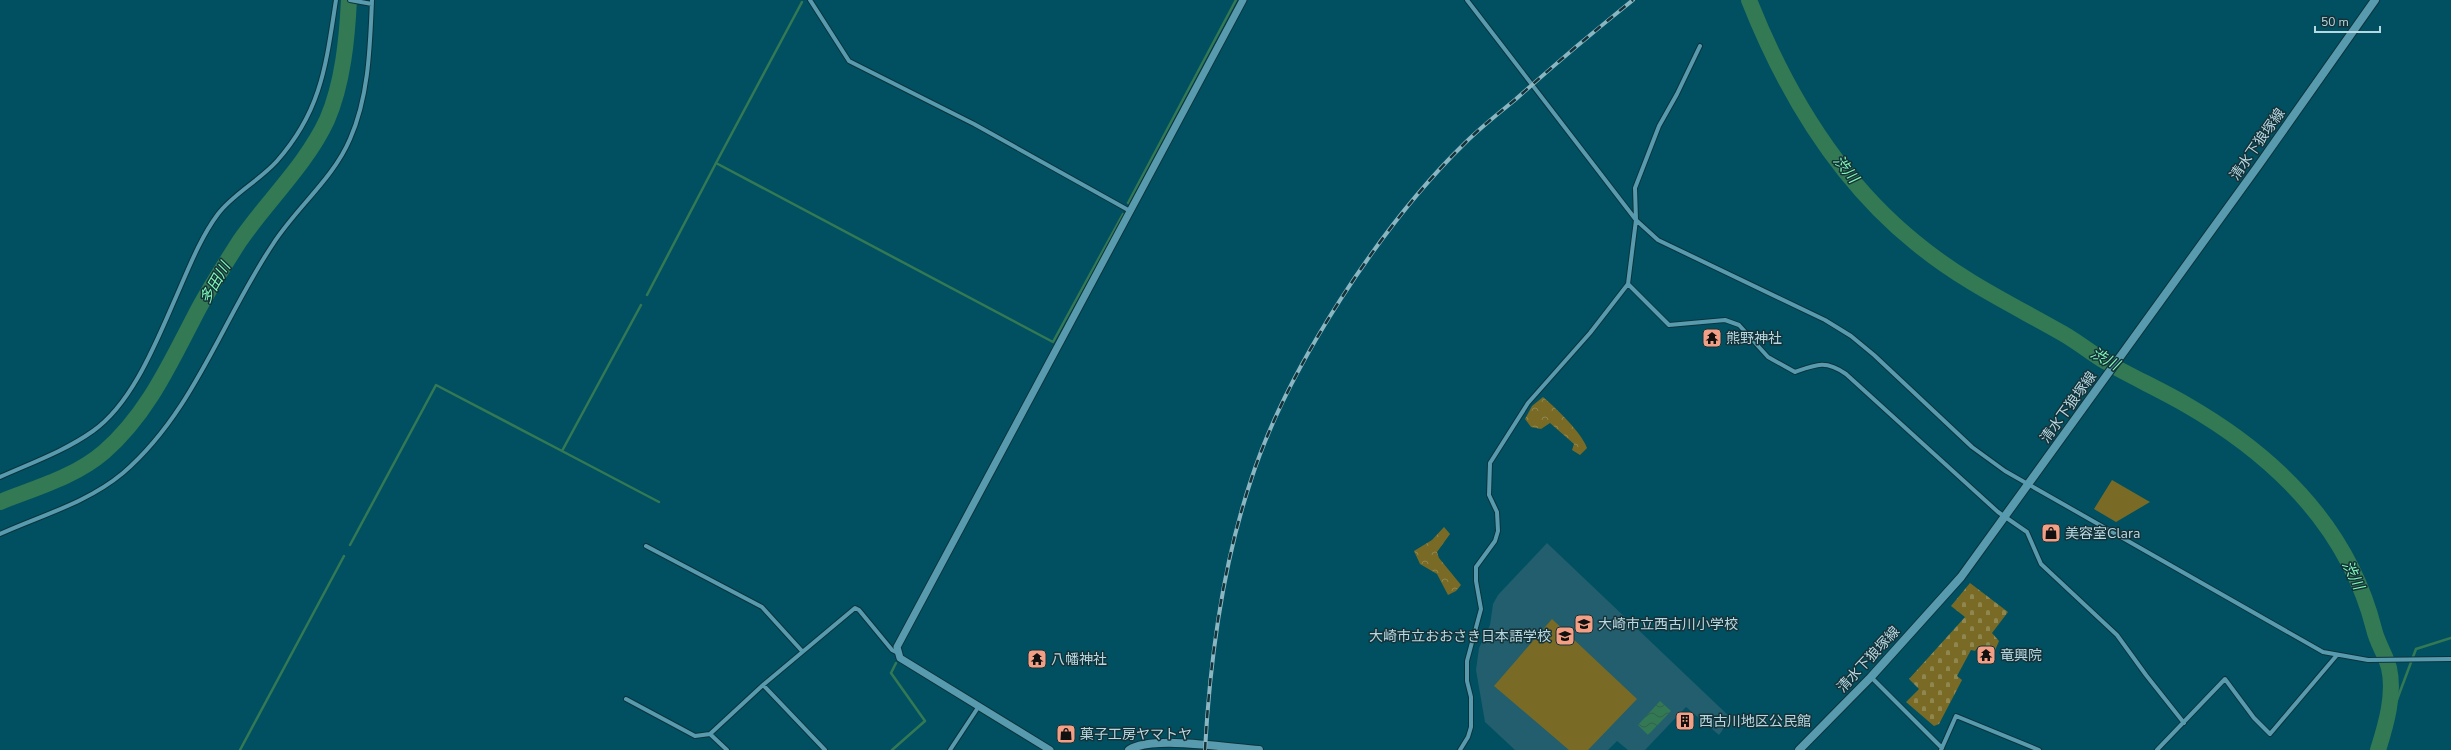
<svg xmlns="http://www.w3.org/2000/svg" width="2451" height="750" viewBox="0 0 2451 750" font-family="'Nunito Sans','Noto Sans JP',sans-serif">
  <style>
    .built { fill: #225e6d }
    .forest { fill: url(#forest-crowns) }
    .cemetery { fill: url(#cemetery-stones) }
    .green { fill: #796b25 }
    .water { fill: url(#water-waves) }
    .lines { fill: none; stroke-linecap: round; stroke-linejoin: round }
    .stream { stroke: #337954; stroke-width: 2.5 }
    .river { stroke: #337954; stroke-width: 16 }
    .minor-casing { stroke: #0e333c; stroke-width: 6 }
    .tertiary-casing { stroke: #0e333c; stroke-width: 9 }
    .secondary-casing { stroke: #0e333c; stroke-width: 10 }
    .minor { stroke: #599bae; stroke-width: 4 }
    .tertiary { stroke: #599bae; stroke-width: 7 }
    .secondary { stroke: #599bae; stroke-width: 8 }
    .rail-casing { stroke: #8bb6c1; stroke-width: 4 }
    .rail { stroke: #163239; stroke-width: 2.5; stroke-dasharray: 8; stroke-linecap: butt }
    .labels { text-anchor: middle; stroke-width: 3; stroke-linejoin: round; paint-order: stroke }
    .street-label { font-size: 14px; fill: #b8d8e1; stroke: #163239 }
    .poi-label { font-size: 14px; fill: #b8d8e1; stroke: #163239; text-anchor: start }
    .water-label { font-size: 15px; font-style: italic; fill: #7efab7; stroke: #163239 }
  </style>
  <defs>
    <pattern id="forest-crowns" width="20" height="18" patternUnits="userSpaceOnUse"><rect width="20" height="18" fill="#796b25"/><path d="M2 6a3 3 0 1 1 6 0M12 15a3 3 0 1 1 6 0" fill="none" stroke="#90864f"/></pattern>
    <pattern id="cemetery-stones" width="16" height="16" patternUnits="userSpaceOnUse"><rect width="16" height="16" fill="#796b25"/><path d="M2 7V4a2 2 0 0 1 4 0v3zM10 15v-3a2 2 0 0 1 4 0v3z" fill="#90864f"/></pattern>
    <pattern id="water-waves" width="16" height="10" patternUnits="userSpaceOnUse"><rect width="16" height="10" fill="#337954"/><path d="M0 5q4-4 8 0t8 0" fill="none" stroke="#35604d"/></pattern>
  </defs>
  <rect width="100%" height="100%" fill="#005061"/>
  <path class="built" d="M1547,543l184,175 -12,17 -33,-28 -41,43h-17l-11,-9 -9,9h-93l-30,-28 -9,-52 3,-22 11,-23 3,-21 5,-9z"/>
  <path class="forest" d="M1543,397c13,11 39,36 44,51l-7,7 -8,-5 2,-6 -24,-21 -9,6 -10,-2 -6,-8 7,-13z
    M1444,527l6,7 -13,18 2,6 22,27 -5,6 -8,4 -11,-21 -17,-10 -6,-13 18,-11z"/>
  <path class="cemetery" d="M1970,583l38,29 -16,21 7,8 -6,14 -15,-8 -3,4 -4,-1 -14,26 5,4 -23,44 -5,2 -28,-24 13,-13 -10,-10 56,-62 -14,-11z"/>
  <path class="green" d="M2112,480l38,22 -34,20 -22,-13z
    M1552,619l85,80 -49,51h-19l-75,-64z"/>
  <path class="water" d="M1660,701l11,10 -23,24 -10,-10z"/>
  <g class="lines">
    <path class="stream" d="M716,163l86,-161
      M1128,203l108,-203
      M647,295l69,-132 337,179 70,-128
      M562,451l97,51
      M350,545l86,-160 126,66 79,-146
      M2386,729l30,-80 35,-11
      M240,750l104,-194
      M892,750l33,-29 -34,-48 5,-10"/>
    <path class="river" d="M1749,0c36,91 90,181 167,243 46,38 95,61 146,90 16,9 29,20 44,29 26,15 53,27 79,42 89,51 163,122 189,225 3,14 12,26 15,39 6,26 -3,57 -11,82
      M0,502c35,-14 75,-25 104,-50 45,-39 68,-93 95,-144 12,-22 26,-44 40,-66 28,-41 67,-77 88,-122 16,-37 20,-81 22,-120"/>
    <g class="minor-casing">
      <path id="minor" d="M350,0l22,4
        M810,0l39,61 125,63 156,87
        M1467,0l169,220 22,20 167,80 26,16 23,19 98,92 33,24 318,181 45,8 83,-1
        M1628,284l41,41 56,-5 14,5 29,32 27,15c22,-8 31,-12 51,2l152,138 29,20 14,32 76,71 29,40 38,48
        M0,477c31,-14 65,-26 93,-46 40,-28 64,-91 83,-134 12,-27 24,-59 42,-83 15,-20 41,-33 59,-53 45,-51 49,-97 59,-161
        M0,534c42,-19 87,-31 123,-61 71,-61 99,-153 150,-229 23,-36 60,-65 77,-105 19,-43 20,-93 22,-139
        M646,546l116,61 40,44
        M1871,677l71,71
        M763,685l62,65
        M626,699l69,37 15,-2 53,-49 92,-77 4,2 33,40 6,3
        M710,734l17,16
        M950,750l29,-44
        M1460,750l8,-13 3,-10v-30l-4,-16v-20l14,-52 -5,-28v-14l19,-26 3,-10 -1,-19 -8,-17 1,-32 38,-60 62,-70 38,-49 8,-64 -1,-32 24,-62 18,-32 23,-48
        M1941,750l15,-34 83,34
        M2157,750l68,-71 29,39 16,16 67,-79"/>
    </g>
    <g class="tertiary-casing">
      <path id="tertiary" d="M1050,750l-150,-92 -3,-11 346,-647"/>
    </g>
    <g class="secondary-casing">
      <path id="secondary" d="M1129,750c23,-15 100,-2 130,0
        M1799,750l72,-73 90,-100 297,-411 117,-166"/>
    </g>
    <use href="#minor" class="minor"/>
    <use href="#tertiary" class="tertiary"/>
    <use href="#secondary" class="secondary"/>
    <g class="rail-casing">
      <path id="rail" d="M1205,750c5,-92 17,-183 46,-270 36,-112 130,-255 214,-337 16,-16 34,-30 51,-44 38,-34 77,-67 117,-99"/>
    </g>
    <use href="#rail" class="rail"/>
  </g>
  <defs>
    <g id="temple-square" transform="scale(1)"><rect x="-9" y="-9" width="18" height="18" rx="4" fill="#f39f85" stroke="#163239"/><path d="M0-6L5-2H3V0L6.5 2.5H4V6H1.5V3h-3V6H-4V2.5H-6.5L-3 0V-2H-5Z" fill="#111"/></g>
    <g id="shop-square" transform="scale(1)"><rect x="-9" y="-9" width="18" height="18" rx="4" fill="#f39f85" stroke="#163239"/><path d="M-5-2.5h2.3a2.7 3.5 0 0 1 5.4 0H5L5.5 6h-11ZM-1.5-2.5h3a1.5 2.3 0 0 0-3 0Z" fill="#111"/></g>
    <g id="school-square" transform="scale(1)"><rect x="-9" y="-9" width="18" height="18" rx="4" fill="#f39f85" stroke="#163239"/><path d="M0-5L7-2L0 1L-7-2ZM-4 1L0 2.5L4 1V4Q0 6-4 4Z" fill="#111"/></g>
    <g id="building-square" transform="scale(1)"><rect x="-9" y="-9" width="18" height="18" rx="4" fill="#f39f85" stroke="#163239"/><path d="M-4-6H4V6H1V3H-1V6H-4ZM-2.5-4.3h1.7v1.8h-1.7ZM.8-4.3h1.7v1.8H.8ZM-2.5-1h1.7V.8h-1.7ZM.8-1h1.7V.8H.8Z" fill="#111"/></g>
  </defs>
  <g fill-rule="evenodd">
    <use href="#temple-square" x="1712" y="338"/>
    <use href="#shop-square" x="2051" y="533"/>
    <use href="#school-square" x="1584" y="624"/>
    <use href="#school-square" x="1565" y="636"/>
    <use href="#temple-square" x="1986" y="655"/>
    <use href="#temple-square" x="1037" y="659"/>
    <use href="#building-square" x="1685" y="721"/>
    <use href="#shop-square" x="1066" y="734"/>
  </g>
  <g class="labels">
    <g class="street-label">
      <text transform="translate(2257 144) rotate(-55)" y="5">清水下狼塚線</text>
      <text transform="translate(2068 407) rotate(-54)" y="5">清水下狼塚線</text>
      <text transform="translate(1868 659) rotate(-47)" y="5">清水下狼塚線</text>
    </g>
    <g class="poi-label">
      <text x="1726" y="343">熊野神社</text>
      <text x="2065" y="538">美容室Clara</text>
      <text x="1598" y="629">大崎市立西古川小学校</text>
      <text x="1551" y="641" text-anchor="end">大崎市立おおさき日本語学校</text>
      <text x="2000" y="660">竜興院</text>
      <text x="1051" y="664">八幡神社</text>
      <text x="1699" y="726">西古川地区公民館</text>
      <text x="1080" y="739">菓子工房ヤマトヤ</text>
    </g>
    <g class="water-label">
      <text transform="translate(1846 169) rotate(51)" y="5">渋川</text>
      <text transform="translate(215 283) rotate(-60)" y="5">多田川</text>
      <text transform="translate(2105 359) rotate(29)" y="5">渋川</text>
      <text transform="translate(2353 575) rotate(64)" y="5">渋川</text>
    </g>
  </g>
  <path d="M2315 26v6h65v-6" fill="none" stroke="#b8d8e1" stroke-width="2"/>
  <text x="2321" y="26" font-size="12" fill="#b8d8e1" stroke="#163239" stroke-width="3" paint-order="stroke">50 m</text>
</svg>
